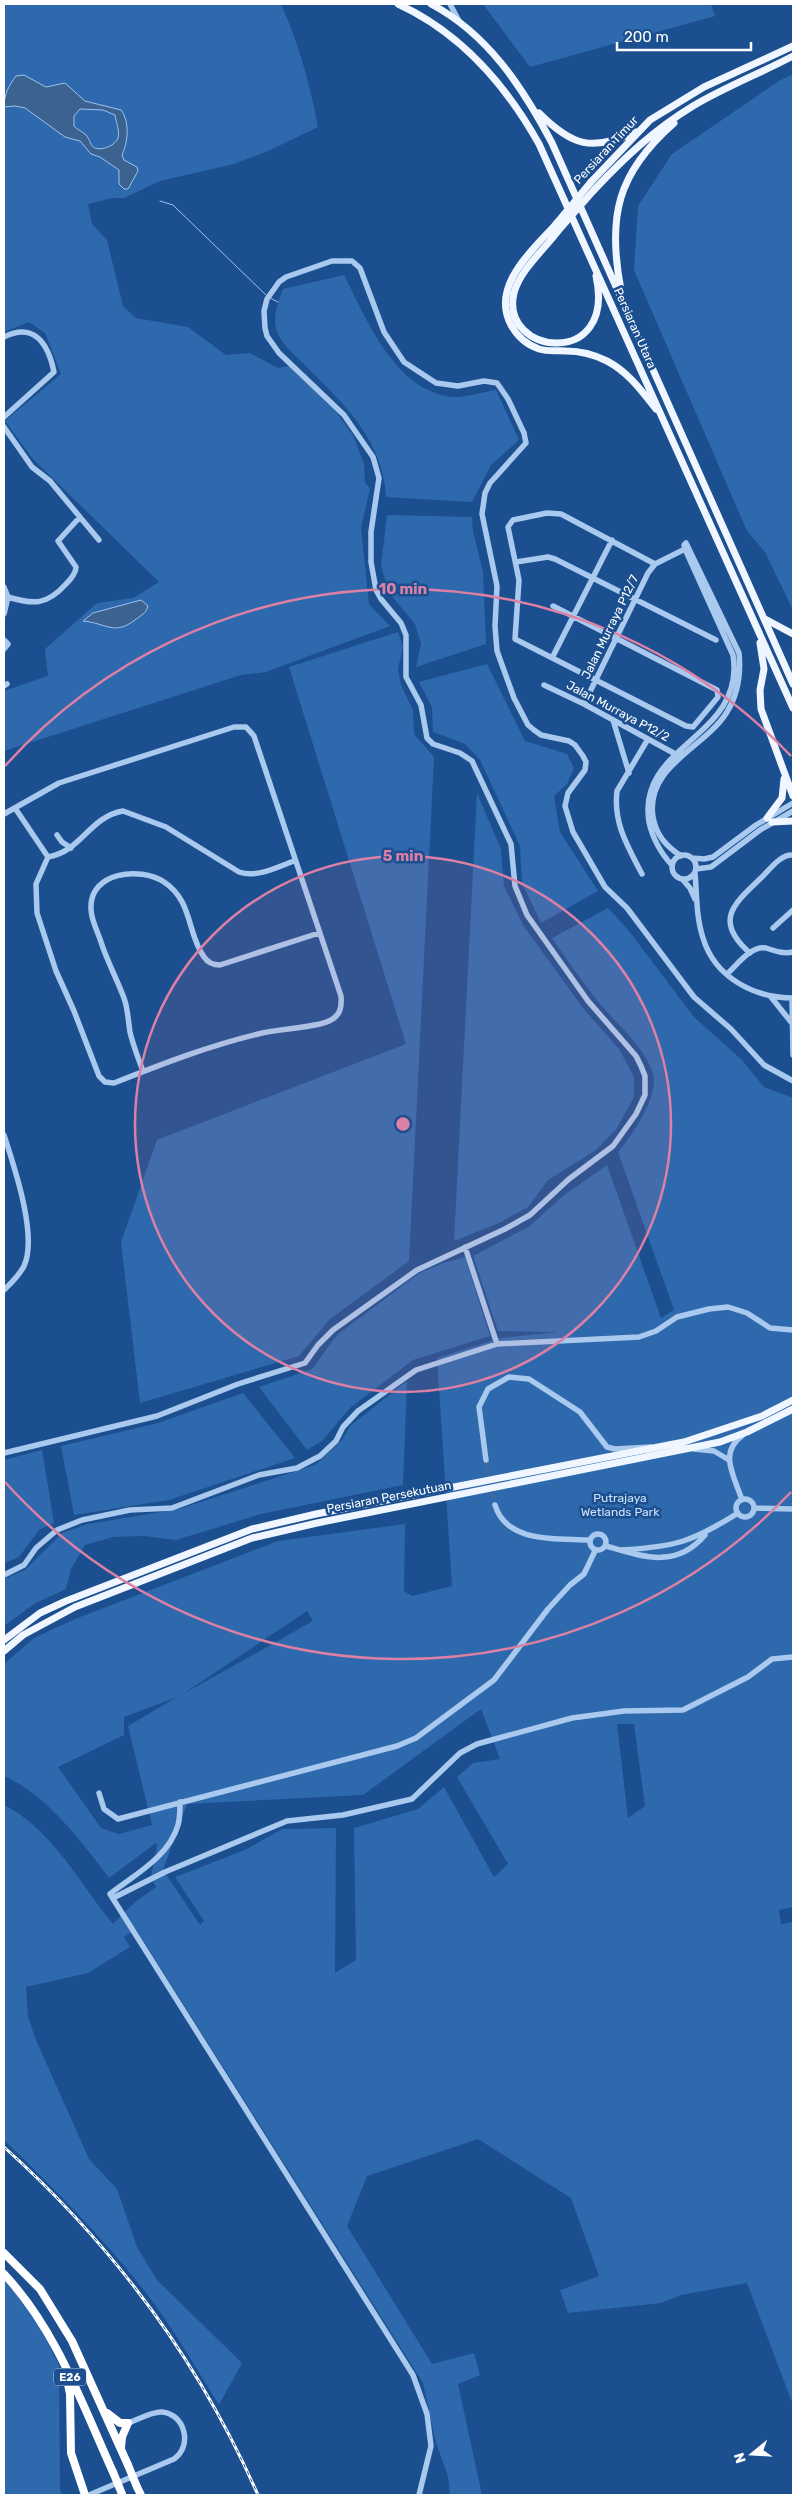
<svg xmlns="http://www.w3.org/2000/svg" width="797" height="2499" viewBox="0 0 797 2499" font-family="Rubik,sans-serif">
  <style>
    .green { fill: #2e69ad; fill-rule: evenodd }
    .water { fill: #3c6290; stroke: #9cc4f0; fill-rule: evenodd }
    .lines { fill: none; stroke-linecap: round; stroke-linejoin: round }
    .stream { stroke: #9cc4f0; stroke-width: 1 }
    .minor-tunnel { stroke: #3d69a0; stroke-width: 5.5; stroke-dasharray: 5.5 3; stroke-linecap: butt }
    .minor { stroke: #a9c9ee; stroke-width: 5.5 }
    .major { stroke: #f0f6ff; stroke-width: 7 }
    .highway { stroke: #fff; stroke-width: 8 }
    .rail-casing { stroke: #fff; stroke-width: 3 }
    .rail { stroke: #1b4f8f; stroke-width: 1; stroke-dasharray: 4; stroke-linecap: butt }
    .major-bridge { stroke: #f0f6ff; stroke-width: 7 }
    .highway-bridge { stroke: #fff; stroke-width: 8 }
    .ring { fill: none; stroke: #dd80a5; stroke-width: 2.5 }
    .labels { text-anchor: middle; stroke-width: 5; stroke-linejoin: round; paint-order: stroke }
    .shield { fill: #1b4f8f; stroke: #bbcadd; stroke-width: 1 }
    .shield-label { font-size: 11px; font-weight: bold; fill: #fff }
    .street-label { font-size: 12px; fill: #fff; stroke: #1b4f8f }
    .park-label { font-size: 12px; fill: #cfe3fa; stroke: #1b4f8f }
    .centre { fill: #dd80a5; stroke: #1b4f8f; stroke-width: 2.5 }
    .ring-label { font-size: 15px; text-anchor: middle; font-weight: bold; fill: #dd80a5; stroke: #1b4f8f; stroke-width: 5; stroke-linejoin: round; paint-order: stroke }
  </style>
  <rect width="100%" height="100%" fill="#1b4f8f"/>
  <path class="green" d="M4,4h277c18,40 29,80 37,123l-52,25 -32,12 -74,17 -36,17h-12l-24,6 4,20 15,16 16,66 13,12 52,9 38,28 24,-2 28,15 12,-2 46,46 17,23 11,29 1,19 5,5 -9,40 8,76 21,22 -124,46 -25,3 -237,76v-60l44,-15 -3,-27 52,-46 36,-5 26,-16 -126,-123 -28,-38 56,-47 -16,-41 -16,-11 -25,10z
    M483,4h228l4,12 -185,51z
    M793,74v536l-28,-58 -18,-21 -113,-261 4,-64 34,-52 107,-73z
    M344,275c23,45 50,114 107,122 13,1 32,-5 45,-7l23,50 -28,25 -19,37 -86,-5c-3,-57 -41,-91 -78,-129 -10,-10 -24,-21 -30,-34 -7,-14 0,-32 5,-45z
    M387,515l85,2 1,14 10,41 3,72 -70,23 5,-23 -6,-20 -26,-31 -8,-27z
    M398,632l5,15 -5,22 3,16 12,25 1,24 20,23 -25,504 -79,58 -31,37 -159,47 -19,-161 36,-102 249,-96 -117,-377z
    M487,664l38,77 42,13 7,14 -7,16 -13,12 6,36 38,59 -57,32 -19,-40 -2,-37 -40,-86 -15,-16 -32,-12 -1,-25 -13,-25z
    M477,793l24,56 3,37 19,39 60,83 36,41 15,28v20l-17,31 -21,22 -48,30 -20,27 -29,16 -45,18z
    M608,908l21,23 65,86 48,43 22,27 29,11v809l-14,3 2,14 12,-2v483l-46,-122 -66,12 -20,8 -93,10 -8,-23 39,-14 -28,-78 -93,-59 -111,37 -20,50 85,138 42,-11 6,22 -22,9 24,111h-32l-2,-19 -12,-33 -13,-60 -287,-454 -12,8 6,10 -42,26 -62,14 2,30 8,23 53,119 28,30 20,58 20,33 85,83 -23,42c-24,-39 -47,-79 -75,-115 -43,-54 -90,-102 -140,-150v-335c48,24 76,79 109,119l22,-22 21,-15 -5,-10 6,-31 -1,-3 -47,35c-27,-36 -63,-84 -105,-102v-112l30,-26 41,-19 203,-78 127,-17 -1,67 8,5 40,-10 -15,-228 64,-20 57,-6 -60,-1 -25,-75 57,-30 33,-30 44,-31 54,153 13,-8 -56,-158c14,-16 41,-56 35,-78 -7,-25 -34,-48 -51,-68 -18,-21 -34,-45 -50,-68zM307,1611l6,10 -130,73zM177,1697l-49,29 24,99 -33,9 -18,-6 -43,-61 66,-32v-18zM481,1709l19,50 -27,4 -16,14 51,87 -14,13 -50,-90 -26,22 -64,19 2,132 -21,13 1,-145 -54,1 -37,21 -70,27 29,44 -4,4 -37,-55 24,-66 176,-9zM617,1724h17l11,82 -17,12z
    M465,1257l25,79 -77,24 -63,48 -28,33 -15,9 -48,-63 53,-18 25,-34 81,-61 25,-11z
    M407,1381l-4,104 -142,29 -85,26 -32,-4 -31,1 -28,8 -14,24 -5,20 -32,15 -30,22v-47l21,-9 37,-37 26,-9 91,-15 136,-44 27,-25 8,-14z
    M243,1393l52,65 -126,42 -95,15 -13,-69 97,-23z
    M42,1450l12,73 -15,7 -20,27 -15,6v-103z
    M4,2280l30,35 25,50 1,125 2,5h-58z"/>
  <path class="water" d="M24,75l22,12 19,-4 20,18 36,9c9,12 7,32 1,45l2,5 13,7 1,4 -10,18h-4l-5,-5v-14l-19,-13 -9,-3 -11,-13 -15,-4 -40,-29 -10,-2 -11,1c0,-11 4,-21 12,-31zM80,109l23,1 12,5c1,7 5,16 3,23 -2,7 -16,13 -23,10 -5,-2 -5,-9 -9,-13 -4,-4 -9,-5 -12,-9v-10z
    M141,600l7,6c-2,8 -7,9 -13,14 -21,16 -29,3 -52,1l10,-8z"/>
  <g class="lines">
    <path class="stream" d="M160,201l13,4 94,91
      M270,298l8,4"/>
    <path class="minor-tunnel" d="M486,1460l9,45"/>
    <path class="minor" d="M450,4l9,17
      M4,337c30,-15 44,6 50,35l-50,45
      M4,427l28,40 18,14 49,59
      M516,562l32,-5 7,2 161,81
      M4,587l4,10 -4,17
      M8,597c26,8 39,8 58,-13 5,-5 10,-11 10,-17l-18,-26 22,-24
      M553,606l164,84 1,7 -25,30 -7,-1 -171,-87 4,-59 -11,-53 5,-7 34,-7 14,1 94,50
      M4,640l4,4 -4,5
      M552,658l60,-118
      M544,685l40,19 95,52
      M4,686l3,-2
      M584,704l64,-131 7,-9 30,-15
      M613,720l16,53
      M15,808l33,49
      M4,814l55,-31 175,-56h12l8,9 87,260c1,12 -1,20 -12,25 -14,7 -53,8 -71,13 -50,12 -96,30 -144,49l-9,-1 -6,-6 -25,-65 -18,-40 -19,-58 -1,-29 12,-27
      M57,835l5,7 9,6
      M672 867a12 12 0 1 1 24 0a12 12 0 1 1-24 0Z
      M48,857c34,-6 41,-40 75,-46l43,16 73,45c19,6 38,-5 55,-11
      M692,858l12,1 9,-2 43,-32 37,-22
      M672,865c-11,-11 -20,-28 -23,-43 -13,-78 97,-84 84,-167l-48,-106 -1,-4 2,-2 53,110c2,20 -1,41 -12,59 -22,36 -82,54 -74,105 3,18 13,29 28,39
      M696,869l15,-2 49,-37 33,-19
      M695,873c2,22 1,44 8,65 12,40 52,60 90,60
      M642,874c-14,-27 -29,-51 -25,-83l31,-52
      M682,879l8,9 5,11
      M773,928l20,-18
      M750,953c-38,-33 -15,-50 13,-77 8,-8 18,-22 30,-21
      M727,974c10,-9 24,-29 39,-26 9,3 17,6 27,4
      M771,997l20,25
      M792,998l1,57
      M143,1071c-5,-13 -10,-26 -13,-39 -2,-12 -2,-23 -6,-34 -7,-19 -17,-37 -23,-56 -3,-10 -10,-22 -10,-33 -2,-37 49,-43 73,-27 29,19 23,52 40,75 4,6 10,8 16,8l99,-32
      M4,1135c10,31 34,101 20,131 -5,10 -13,17 -20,24
      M465,1247l32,97
      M694,1449l20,2 15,9
      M4,1453l153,-37 81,-32 67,-21 13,-18 15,-15 84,-60 88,-41 25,-14 39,-36 44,-33 23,-32 9,-19v-19l-4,-10 -5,-10 -48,-55 -61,-86 -12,-29 -4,-42 -39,-83 -12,-8 -27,-9 -6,-6 -6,-33 -15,-28v-42l-5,-12 -20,-24 -5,-9 -5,-28v-30l8,-54 -6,-21 -29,-42 -65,-62 -12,-17 -2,-8 -1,-17 3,-12 12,-17 7,-5 46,-16h20l8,7 24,64 20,30 32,21 22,3 26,-5 13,2 11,16 16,34 2,10 -36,40 -5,10 -3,21 15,72 -2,40 2,25 17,47 14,27 6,5 7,5 28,6 6,4 8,11 3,6 -1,8 -17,23 -3,13 8,26 32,55 22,21 67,89 37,32 33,36 29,16
      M486,1460l-7,-53 9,-18 21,-12 20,2 51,33 27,35 8,2 36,-2
      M736 1508a9 9 0 1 1 18 0a9 9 0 1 1-18 0Z
      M742,1500c-8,-25 -24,-47 1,-65
      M495,1505c12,39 62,33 94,35
      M754,1508l39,1
      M590 1542a8 8 0 1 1 16 0a8 8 0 1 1-16 0Z
      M606,1546c38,11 70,23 99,-11
      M621,1550c54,-3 71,-8 117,-37
      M4,1575l20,-10 12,-17 21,-18 25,-10 48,-10 42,-2 87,-33 38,-7 23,-12 16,-15 7,-14 15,-16 58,-41 81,-26 142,-7 17,-6 21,-14 32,-8 19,-2 19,6 23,15 23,2
      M99,1793l5,16 14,10 279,-73 19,-8 78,-58 54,-71 22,-24 14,-11 11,-23
      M180,1802c0,7 0,16 -2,23 -9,32 -44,50 -68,69l303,481 14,39 4,32 -12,49
      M113,1898l52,-26 122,-51 56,-6 69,-16 48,-46 17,-9 95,-26 52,-7 59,-1 65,-33 24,-18 21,-2
      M89,2495l85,-36c19,-13 11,-45 -12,-47 -10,-1 -24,8 -34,11"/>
    <path class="major" d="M398,4c63,29 108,81 141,140l254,564
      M431,4c57,30 92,84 121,139l241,541
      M539,113c33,33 53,39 96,19
      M591,182l59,-62 54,-33 89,-41
      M594,190c31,-33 61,-61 99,-84 32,-19 68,-33 100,-50
      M556,224c-23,26 -66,62 -45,101 6,11 16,20 28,24 10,3 18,1 27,2 13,0 29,4 41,10 21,11 34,29 49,48
      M558,231c-14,19 -38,39 -44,62 -15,62 103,77 82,-17
      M621,290c-14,-73 -4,-117 53,-167
      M765,619l28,15
      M760,643l4,26 -4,21 1,19 32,87
      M767,818l15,-20 2,-19
      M772,822l21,-1
      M4,1640l36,-27 26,-12 186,-72 64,-15 368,-72 78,-26 31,-16
      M4,1651l19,-16 52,-28 177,-69 65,-15 403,-81 27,-10 46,-23"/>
    <path class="highway" d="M4,2253l36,36 32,52 56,124
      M4,2274c52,55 78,130 109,198
      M66,2375l4,19 1,59 14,42
      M107,2413l13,10h8l-6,14 -1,11
      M137,2487l4,8"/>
    <g class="rail-casing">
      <path id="rail" d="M4,2147c109,98 195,214 254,348"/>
    </g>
    <use href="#rail" class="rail"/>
    <path class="major-bridge" d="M556,224l35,-42
      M558,231l36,-41"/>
    <path class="highway-bridge" d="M128,2465l9,22
      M113,2472l9,22"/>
  </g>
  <circle cx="403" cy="1124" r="268" fill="#dd80a5" fill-opacity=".12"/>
  <g class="ring">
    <circle cx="403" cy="1124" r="268"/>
    <path d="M791 1492A535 535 0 0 1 5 1482M5 766A535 535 0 0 1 791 756"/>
  </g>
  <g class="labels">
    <rect class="shield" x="54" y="2368.5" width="32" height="17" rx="4"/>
    <g class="shield-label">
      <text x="70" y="2381">E26</text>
    </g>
    <g class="street-label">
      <text transform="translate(606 150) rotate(-47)" y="4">Persiaran Timur</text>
      <text transform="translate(635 328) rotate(66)" y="4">Persiaran Utara</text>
      <text transform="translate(610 627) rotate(-64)" y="4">Jalan Murraya P12/7</text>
      <text transform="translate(618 711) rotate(28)" y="4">Jalan Murraya P12/2</text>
      <text transform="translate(389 1497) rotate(-11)" y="4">Persiaran Persekutuan</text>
    </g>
    <g class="park-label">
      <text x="620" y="1502">Putrajaya<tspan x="620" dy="14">Wetlands Park</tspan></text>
    </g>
  </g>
  <circle cx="403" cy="1124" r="8" class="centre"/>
  <g class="ring-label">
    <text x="403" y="594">10 min</text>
    <text x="403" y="861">5 min</text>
  </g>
  <rect width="797" height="2499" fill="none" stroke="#ffffff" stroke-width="10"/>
  <g transform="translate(752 2454) rotate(252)" stroke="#1b4f8f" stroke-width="4" paint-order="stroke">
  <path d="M0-4L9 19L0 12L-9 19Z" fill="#ffffff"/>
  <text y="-8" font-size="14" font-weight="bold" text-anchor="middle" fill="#ffffff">N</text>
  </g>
  <path d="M617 42v8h134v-8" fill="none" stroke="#ffffff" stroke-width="2.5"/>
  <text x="624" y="42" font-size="15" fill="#ffffff" stroke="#1b4f8f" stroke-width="4" paint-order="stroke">200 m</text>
</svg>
